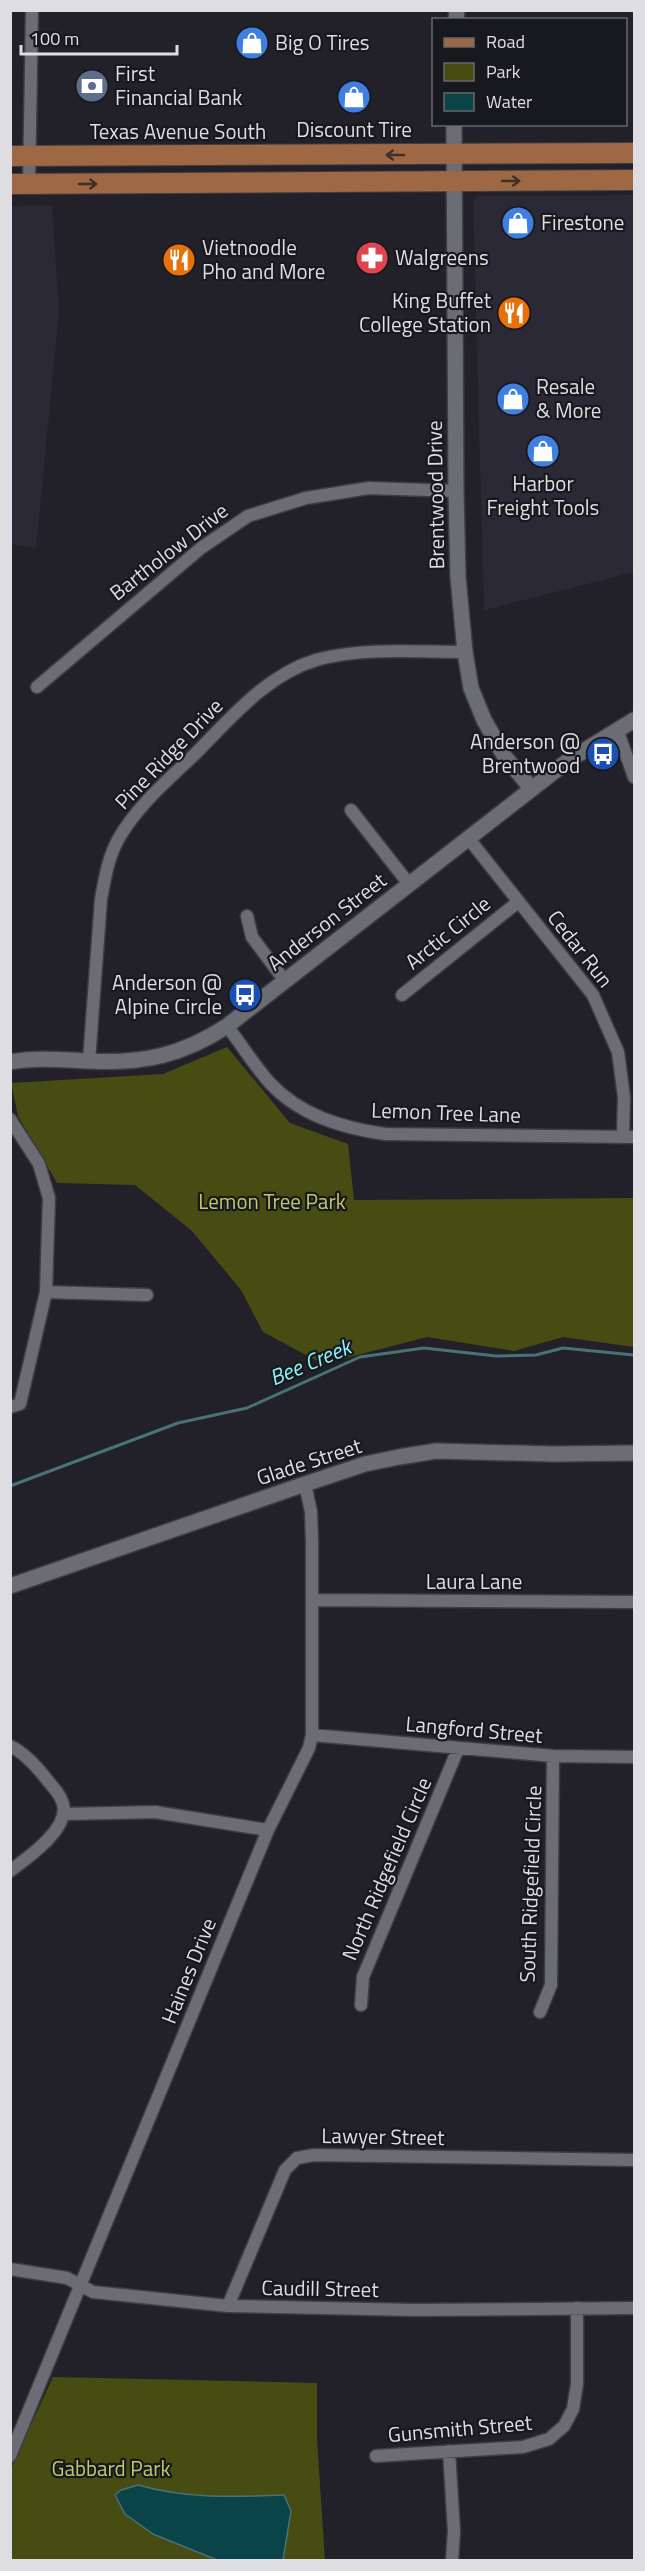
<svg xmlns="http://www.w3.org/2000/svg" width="645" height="2571" viewBox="0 0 645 2571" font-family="'Titillium Web',sans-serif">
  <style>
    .built { fill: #2b2936 }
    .green { fill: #464c12 }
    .water { fill: #0a4448; stroke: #497276; stroke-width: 1.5 }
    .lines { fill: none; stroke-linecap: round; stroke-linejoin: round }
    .stream { stroke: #497276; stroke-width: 3 }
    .minor-casing { stroke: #3d3d43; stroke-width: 15 }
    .tertiary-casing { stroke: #3d3d43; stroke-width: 18 }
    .primary-casing { stroke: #3d3d43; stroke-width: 22 }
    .minor { stroke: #6c6c75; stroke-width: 12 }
    .tertiary { stroke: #6c6c75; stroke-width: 15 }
    .primary { stroke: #9e6844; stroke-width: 20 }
    .oneway { stroke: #40302a }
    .labels { text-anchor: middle; stroke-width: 4.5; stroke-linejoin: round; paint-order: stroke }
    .poi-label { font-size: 21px; fill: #dddde2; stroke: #18181f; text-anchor: start }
    .street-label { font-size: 21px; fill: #dddde2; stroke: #18181f }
    .park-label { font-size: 21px; fill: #beca69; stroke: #18181f }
    .water-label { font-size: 22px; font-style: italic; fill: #8bf4fc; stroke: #18181f }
  </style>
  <rect width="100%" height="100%" fill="#222129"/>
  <path class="built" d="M634,195v377l-150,38 -11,-409 5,-5z
    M52,205l7,107 -23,236 -25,-4 -1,-338z"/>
  <path class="green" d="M227,1047l63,76 58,21 6,56 280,-2v149l-71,-10 -49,14 -87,-14 -104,27 -60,-32 -22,-42 -49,-59 -57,-46 -78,-2 -39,-67 -7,-33 152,-9z
    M53,2377l264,6v56l8,121h-314v-92z"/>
  <path class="water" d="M138,2485c48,14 96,12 146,10l7,16 -8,49h-66l-64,-26 -28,-20 -10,-19 6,-5z"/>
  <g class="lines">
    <path class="stream" d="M10,1486l168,-63 69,-15 113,-51 64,-9 72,8 40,-1 27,-7 71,7"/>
    <g class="minor-casing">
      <path id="minor" d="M29,184l3,-174
        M37,687l164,-139 47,-32 58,-18 63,-10 87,3
        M617,729l17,48
        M351,810l58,74
        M469,839l124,156 25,57 6,45 -1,39
        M247,916l5,21 33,44
        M402,995l116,-93
        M227,1026c14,18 27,39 42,56 30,33 73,46 116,52l249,3
        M89,1061l12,-162c4,-21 7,-42 18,-61 19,-33 49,-58 76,-84 35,-35 71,-79 121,-94 47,-13 100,-8 149,-8
        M10,1119l29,45 10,34 -3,94 -26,112 -10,3
        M46,1292l101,3
        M313,1600l321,2
        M312,1735l241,21 81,1
        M10,1746c15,7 28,22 38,35 5,6 13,14 15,23 7,25 -36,54 -53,67
        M64,1814l91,-2 113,18
        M361,2005l2,-28 95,-228
        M540,2012l11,-27 2,-229
        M10,2269l57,9 26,14 135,14 186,4 220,-2
        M228,2306l57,-136 12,-12 17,-3 320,5
        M449,2451l5,80 -2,29
        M10,2456l258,-626 41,-82 3,-13v-193l-1,-30 -6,-28
        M376,2456l147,-9 26,-8 15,-13 9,-17 4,-25v-76"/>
    </g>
    <g class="tertiary-casing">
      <path id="tertiary" d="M456,20l1,-10
        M454,124l2,367 2,86 7,75 6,36 13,32 21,37 27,32
        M10,1062c27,-5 53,-2 80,-1 53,3 93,-6 137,-35l342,-266 65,-40
        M10,1586l295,-102 60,-20 34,-7 37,-6 117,3 81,-1"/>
    </g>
    <g class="primary-casing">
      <path id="primary" d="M10,156l624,-3
        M10,184l624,-4"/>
    </g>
    <use href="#minor" class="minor"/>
    <use href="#tertiary" class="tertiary"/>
    <use href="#primary" class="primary"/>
  </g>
  <defs><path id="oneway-shaft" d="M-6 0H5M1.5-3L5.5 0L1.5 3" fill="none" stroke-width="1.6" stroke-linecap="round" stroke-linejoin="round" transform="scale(1.5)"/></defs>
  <g class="oneway">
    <use href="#oneway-shaft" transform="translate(395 155) rotate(-180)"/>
    <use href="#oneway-shaft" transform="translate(511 181)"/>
    <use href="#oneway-shaft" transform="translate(88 184)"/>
  </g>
  <defs>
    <g id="shop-disc" transform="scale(1.725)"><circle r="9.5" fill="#3f7fe0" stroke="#18181f"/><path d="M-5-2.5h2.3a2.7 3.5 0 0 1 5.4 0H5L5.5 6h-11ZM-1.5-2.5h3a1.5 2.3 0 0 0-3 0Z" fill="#fff"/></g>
    <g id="bank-disc" transform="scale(1.725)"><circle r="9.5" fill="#5c6f8a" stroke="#18181f"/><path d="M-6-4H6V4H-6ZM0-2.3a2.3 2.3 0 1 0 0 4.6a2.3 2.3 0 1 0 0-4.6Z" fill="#fff"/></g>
    <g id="pharmacy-disc" transform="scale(1.725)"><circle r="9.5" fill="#e0444e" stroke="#18181f"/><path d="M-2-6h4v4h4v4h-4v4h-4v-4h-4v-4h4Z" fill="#fff"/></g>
    <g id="restaurant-disc" transform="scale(1.725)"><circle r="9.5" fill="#e8710a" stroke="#18181f"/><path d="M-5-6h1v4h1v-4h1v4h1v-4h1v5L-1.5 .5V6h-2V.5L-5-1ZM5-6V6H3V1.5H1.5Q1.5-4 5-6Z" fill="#fff"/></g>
    <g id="bus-disc" transform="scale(1.725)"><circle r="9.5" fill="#1a4fb4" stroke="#18181f"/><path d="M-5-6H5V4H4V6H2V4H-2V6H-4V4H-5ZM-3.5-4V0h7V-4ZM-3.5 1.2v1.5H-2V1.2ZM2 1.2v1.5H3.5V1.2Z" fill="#fff"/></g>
  </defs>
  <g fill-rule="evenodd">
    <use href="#shop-disc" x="252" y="43"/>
    <use href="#bank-disc" x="92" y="86"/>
    <use href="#shop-disc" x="354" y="97"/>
    <use href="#shop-disc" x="518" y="223"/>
    <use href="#pharmacy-disc" x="372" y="258"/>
    <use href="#restaurant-disc" x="179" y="260"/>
    <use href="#restaurant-disc" x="514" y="313"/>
    <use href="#shop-disc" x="513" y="399"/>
    <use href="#shop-disc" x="543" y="451"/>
    <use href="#bus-disc" x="603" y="754"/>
    <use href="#bus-disc" x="245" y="995"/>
  </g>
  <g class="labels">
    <g class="poi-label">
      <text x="275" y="50">Big O Tires</text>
      <text x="115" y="81">First<tspan x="115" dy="24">Financial Bank</tspan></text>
      <text x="354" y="137" text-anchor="middle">Discount Tire</text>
      <text x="541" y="230">Firestone</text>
      <text x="202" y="255">Vietnoodle<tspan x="202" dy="24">Pho and More</tspan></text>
      <text x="395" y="265">Walgreens</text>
      <text x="491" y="308" text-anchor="end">King Buffet<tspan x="491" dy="24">College Station</tspan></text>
      <text x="536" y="394">Resale<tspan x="536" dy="24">&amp; More</tspan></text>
      <text x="543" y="491" text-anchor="middle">Harbor<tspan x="543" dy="24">Freight Tools</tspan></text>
      <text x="580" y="749" text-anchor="end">Anderson @<tspan x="580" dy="24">Brentwood</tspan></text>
      <text x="222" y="990" text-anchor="end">Anderson @<tspan x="222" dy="24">Alpine Circle</tspan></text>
    </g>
    <g class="street-label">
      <text x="178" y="139">Texas Avenue South</text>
      <text transform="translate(436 495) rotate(-91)" y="7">Brentwood Drive</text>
      <text transform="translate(169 552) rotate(-38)" y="7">Bartholow Drive</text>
      <text transform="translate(169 754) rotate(-46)" y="7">Pine Ridge Drive</text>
      <text transform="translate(327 922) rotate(-38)" y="7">Anderson Street</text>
      <text transform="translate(448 933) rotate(-39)" y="7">Arctic Circle</text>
      <text transform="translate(580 949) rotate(52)" y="7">Cedar Run</text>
      <text transform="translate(446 1113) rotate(2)" y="7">Lemon Tree Lane</text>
      <text transform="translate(309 1462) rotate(-18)" y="7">Glade Street</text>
      <text x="474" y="1589">Laura Lane</text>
      <text transform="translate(474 1730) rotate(5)" y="7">Langford Street</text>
      <text transform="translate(387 1869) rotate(-67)" y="7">North Ridgefield Circle</text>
      <text transform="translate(531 1884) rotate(-88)" y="7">South Ridgefield Circle</text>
      <text transform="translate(189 1971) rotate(-68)" y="7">Haines Drive</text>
      <text transform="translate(383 2137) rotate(1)" y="7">Lawyer Street</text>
      <text transform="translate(320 2289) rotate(1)" y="7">Caudill Street</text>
      <text transform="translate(460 2429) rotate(-5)" y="7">Gunsmith Street</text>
    </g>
    <g class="park-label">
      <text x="272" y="1209">Lemon Tree Park</text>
      <text x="111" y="2476">Gabbard Park</text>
    </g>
    <g class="water-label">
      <text transform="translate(310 1362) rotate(-23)" y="8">Bee Creek</text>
    </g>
  </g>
  <rect width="645" height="2571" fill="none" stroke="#dddde2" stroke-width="24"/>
  <rect x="432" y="18" width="195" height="108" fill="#18181f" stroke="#67676d" stroke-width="1.5"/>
  <rect x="444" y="38" width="30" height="9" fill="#9e6844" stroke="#67676d" stroke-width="1.5"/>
  <text x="486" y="48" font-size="18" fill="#dddde2">Road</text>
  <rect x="444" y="63" width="30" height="18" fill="#464c12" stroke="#67676d" stroke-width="1.5"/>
  <text x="486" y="78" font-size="18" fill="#dddde2">Park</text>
  <rect x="444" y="93" width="30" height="18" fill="#0a4448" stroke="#67676d" stroke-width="1.5"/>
  <text x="486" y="108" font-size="18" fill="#dddde2">Water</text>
  <path d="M21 45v9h156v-9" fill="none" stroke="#dddde2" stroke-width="3"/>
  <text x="30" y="45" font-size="18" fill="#dddde2" stroke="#18181f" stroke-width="4.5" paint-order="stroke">100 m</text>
</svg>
